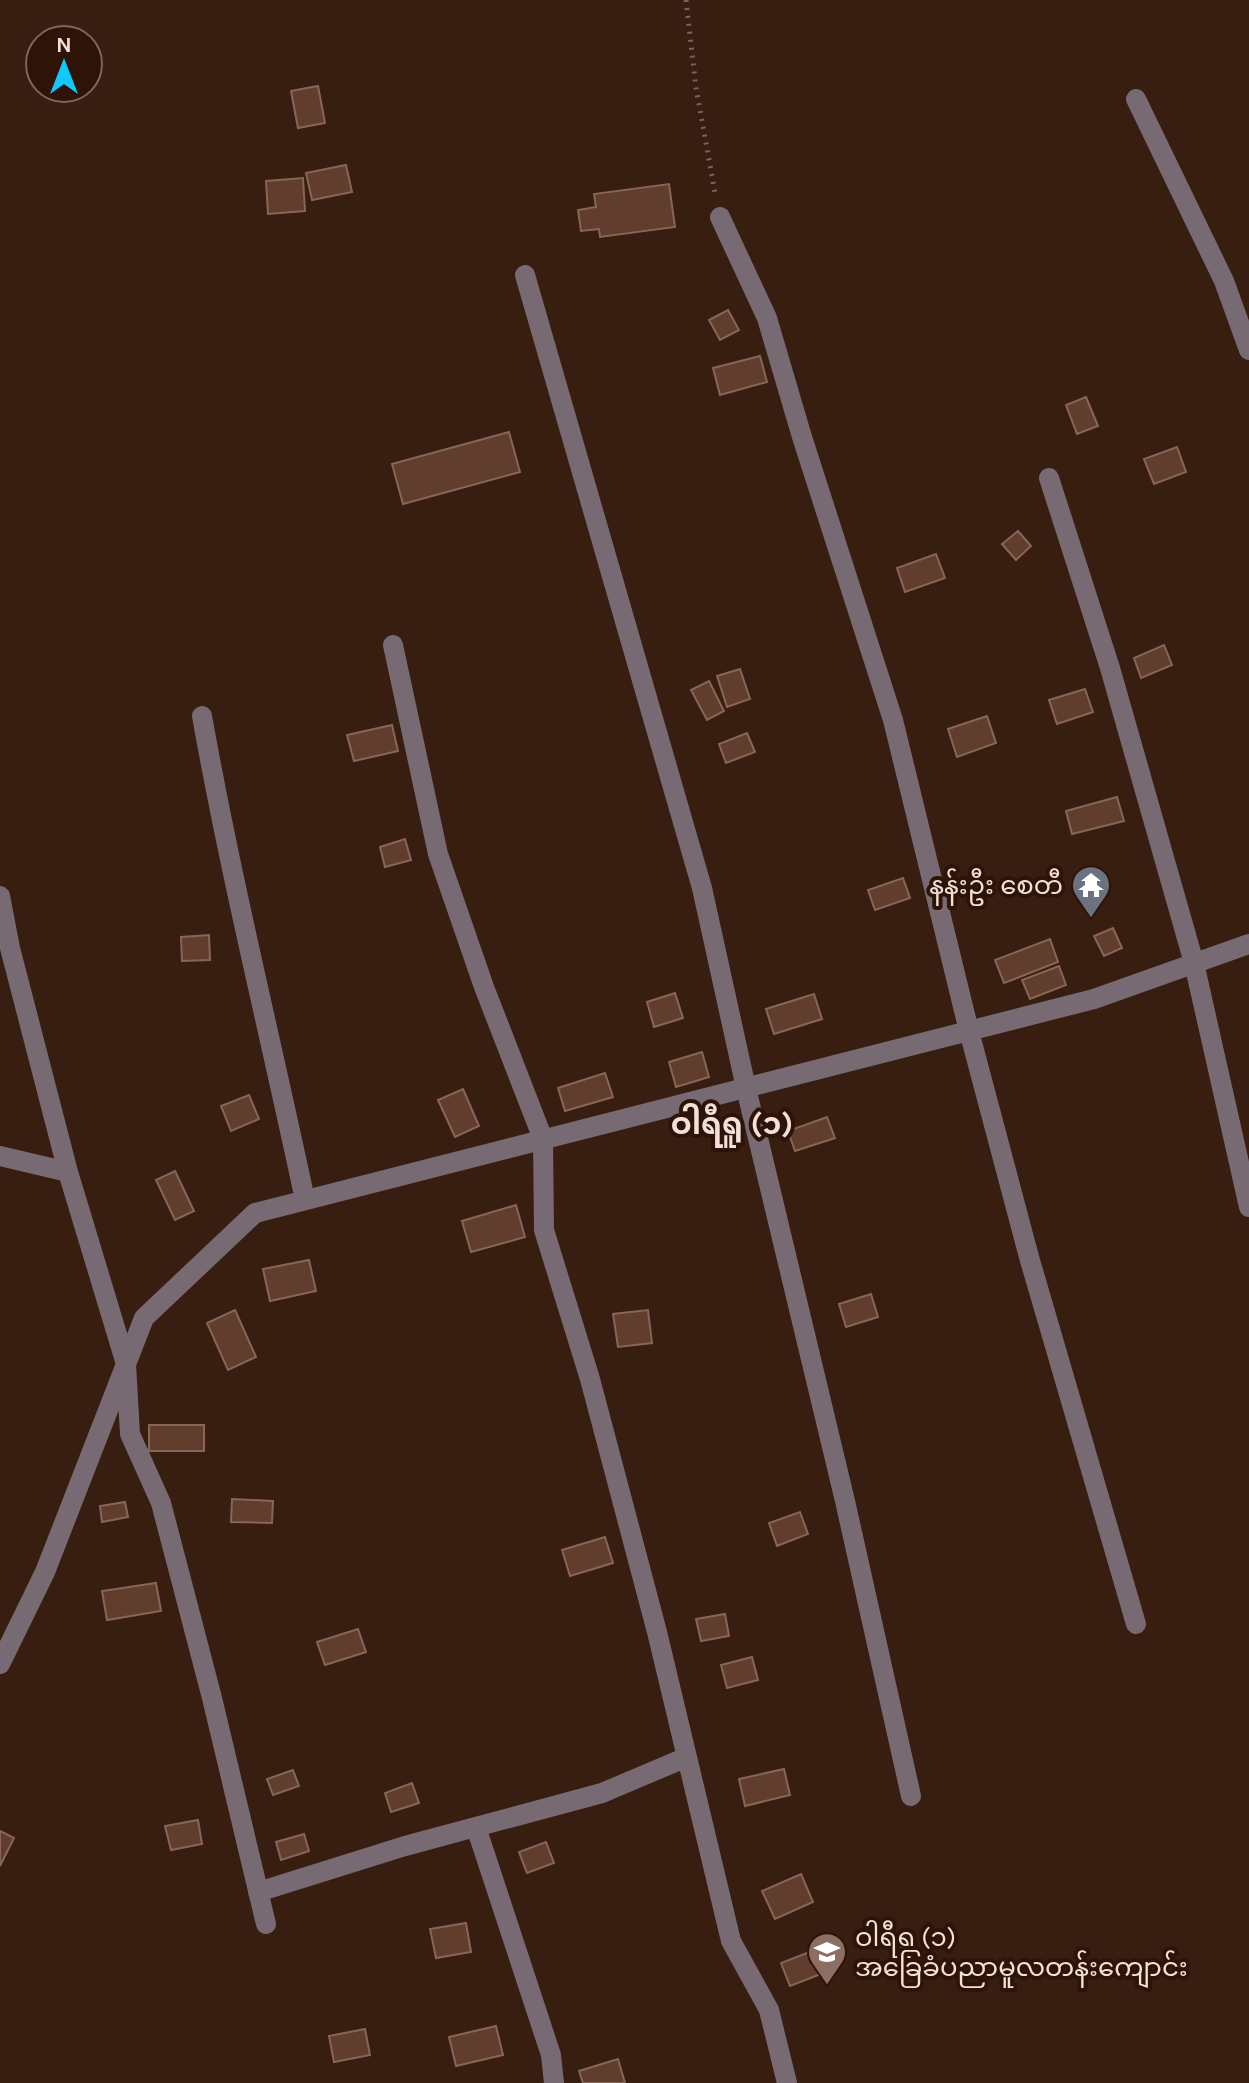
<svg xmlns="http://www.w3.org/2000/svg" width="1249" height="2083" viewBox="0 0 1249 2083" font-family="Karla,'Noto Sans Myanmar',sans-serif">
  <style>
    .building { fill: #613d2d; stroke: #876658; stroke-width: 2 }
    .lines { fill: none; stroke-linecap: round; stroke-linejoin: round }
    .path { stroke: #7a6257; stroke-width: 5; stroke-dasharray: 2 6; stroke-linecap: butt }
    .minor { stroke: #776a73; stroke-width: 20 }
    .labels { text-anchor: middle; stroke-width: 8; stroke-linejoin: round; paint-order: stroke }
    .poi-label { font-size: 26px; fill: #f3e0d8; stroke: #2e1408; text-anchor: end }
    .quarter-label { font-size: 30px; font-weight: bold; fill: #f3e0d8; stroke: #2e1408 }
  </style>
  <rect width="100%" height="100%" fill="#381d11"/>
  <path class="building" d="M318,86l7,37 -27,5 -7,-37z
    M346,165l6,27 -40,8 -6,-27z
    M303,178l2,33 -37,3 -2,-33z
    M669,184l6,43 -75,10 -1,-8 -18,2 -3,-21 18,-3 -2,-13z
    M728,310l11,20 -19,10 -11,-20z
    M760,356l7,26 -47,13 -7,-27z
    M1086,397l12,29 -21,8 -11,-29z
    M509,432l11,40 -117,32 -11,-40z
    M1177,447l9,25 -32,12 -10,-25z
    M1018,531l13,15 -15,14 -14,-16z
    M936,554l9,24 -40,14 -8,-24z
    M1164,645l8,20 -31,13 -7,-20z
    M740,669l10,30 -23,8 -10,-31z
    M709,681l15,30 -17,9 -16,-30z
    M1085,689l8,23 -36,12 -8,-24z
    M987,716l9,27 -39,14 -9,-28z
    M392,725l6,26 -44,10 -7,-26z
    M747,733l8,19 -29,11 -7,-19z
    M1117,797l7,24 -52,13 -6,-23z
    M405,839l6,21 -26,7 -5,-20z
    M903,878l7,20 -35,12 -7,-20z
    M1113,928l9,20 -18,8 -10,-20z
    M209,935l1,25 -28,1 -1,-24z
    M1050,939l8,23 -54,21 -9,-23z
    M1059,966l7,19 -36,14 -8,-19z
    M675,993l8,25 -29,9 -7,-25z
    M814,994l8,25 -48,15 -8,-25z
    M702,1052l7,25 -33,10 -7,-25z
    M605,1073l8,24 -48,14 -7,-23z
    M463,1089l16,37 -24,11 -17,-37z
    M249,1095l10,24 -28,12 -10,-25z
    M827,1117l8,21 -40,13 -7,-20z
    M175,1171l19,40 -19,9 -19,-40z
    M516,1205l9,32 -54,15 -9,-31z
    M309,1260l7,31 -46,10 -7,-32z
    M871,1294l7,23 -32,10 -7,-23z
    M235,1310l21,47 -28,13 -21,-47z
    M648,1310l4,33 -34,4 -5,-33z
    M149,1425h55v26h-55z
    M232,1499l41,2 -1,22 -41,-1z
    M125,1502l3,15 -26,5 -2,-16z
    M800,1512l8,22 -31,12 -8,-23z
    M605,1537l8,26 -43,13 -8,-26z
    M156,1583l5,28 -54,9 -5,-29z
    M725,1614l4,22 -28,5 -5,-22z
    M358,1629l8,23 -41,13 -8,-23z
    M752,1657l6,23 -31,8 -6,-23z
    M784,1769l6,26 -45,11 -6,-27z
    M293,1770l6,16 -26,9 -6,-16z
    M412,1783l7,20 -28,9 -6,-19z
    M198,1820l4,24 -31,6 -6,-24z
    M0,1831l14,7 -14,28z
    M304,1834l5,17 -28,9 -5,-18z
    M546,1842l8,21 -27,10 -8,-21z
    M801,1874l12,28 -38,17 -13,-28z
    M466,1923l5,29 -35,6 -6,-29z
    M812,1951l9,23 -31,12 -9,-23z
    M496,2026l7,29 -47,11 -7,-29z
    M365,2029l5,26 -36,7 -5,-26z
    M618,2059l7,24h-42l-4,-12z"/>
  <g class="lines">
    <path class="path" d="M686,0l10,88 19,105"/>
    <path class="minor" d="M1136,99l88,182 25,69
      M720,217l47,101 35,119 91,283 76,311 60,226 107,367
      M525,275l177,613 44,200 99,413 66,295
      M1049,478l61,190 84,295 55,244
      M393,645l45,209 46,133 59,152 1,91 46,149 67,253 74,309 38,69 18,73
      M202,716c29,163 69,323 103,484
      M0,896l10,52 58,224 58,192 4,70 31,69 51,195 54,226
      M0,1156l68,16
      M0,1664l45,-92 99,-254 111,-105 839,-214 155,-55
      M476,1827l75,228 3,28
      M258,1892l147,-46 197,-53 85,-36"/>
  </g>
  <defs>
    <g id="temple-pin" transform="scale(2)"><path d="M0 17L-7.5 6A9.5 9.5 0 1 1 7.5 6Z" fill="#6b7280" stroke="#2e1408"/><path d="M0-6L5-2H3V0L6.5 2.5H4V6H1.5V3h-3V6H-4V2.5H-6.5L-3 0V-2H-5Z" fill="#fff"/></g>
    <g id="school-pin" transform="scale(2)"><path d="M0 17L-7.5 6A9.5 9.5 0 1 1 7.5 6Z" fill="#8d6e63" stroke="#2e1408"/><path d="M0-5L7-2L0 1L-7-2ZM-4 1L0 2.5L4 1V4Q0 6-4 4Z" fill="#fff"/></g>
  </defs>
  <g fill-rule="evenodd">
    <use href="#temple-pin" x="1091" y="885"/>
    <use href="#school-pin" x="827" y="1952"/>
  </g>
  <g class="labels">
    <g class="poi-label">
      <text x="1063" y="894">နန်းဦး စေတီ</text>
      <text x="855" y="1946" text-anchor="start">ဝါရီရူ (၁)<tspan x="855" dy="30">အခြေခံပညာမူလတန်းကျောင်း</tspan></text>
    </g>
    <g class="quarter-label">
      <text x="732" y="1134">ဝါရီရူ (၁)</text>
    </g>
  </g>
  <g transform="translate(64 64)"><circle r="38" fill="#2e1408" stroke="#7d665b" stroke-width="2"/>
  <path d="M0-6L14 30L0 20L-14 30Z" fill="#11cafb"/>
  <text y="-12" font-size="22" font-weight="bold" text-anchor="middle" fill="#f3e0d8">N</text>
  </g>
</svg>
